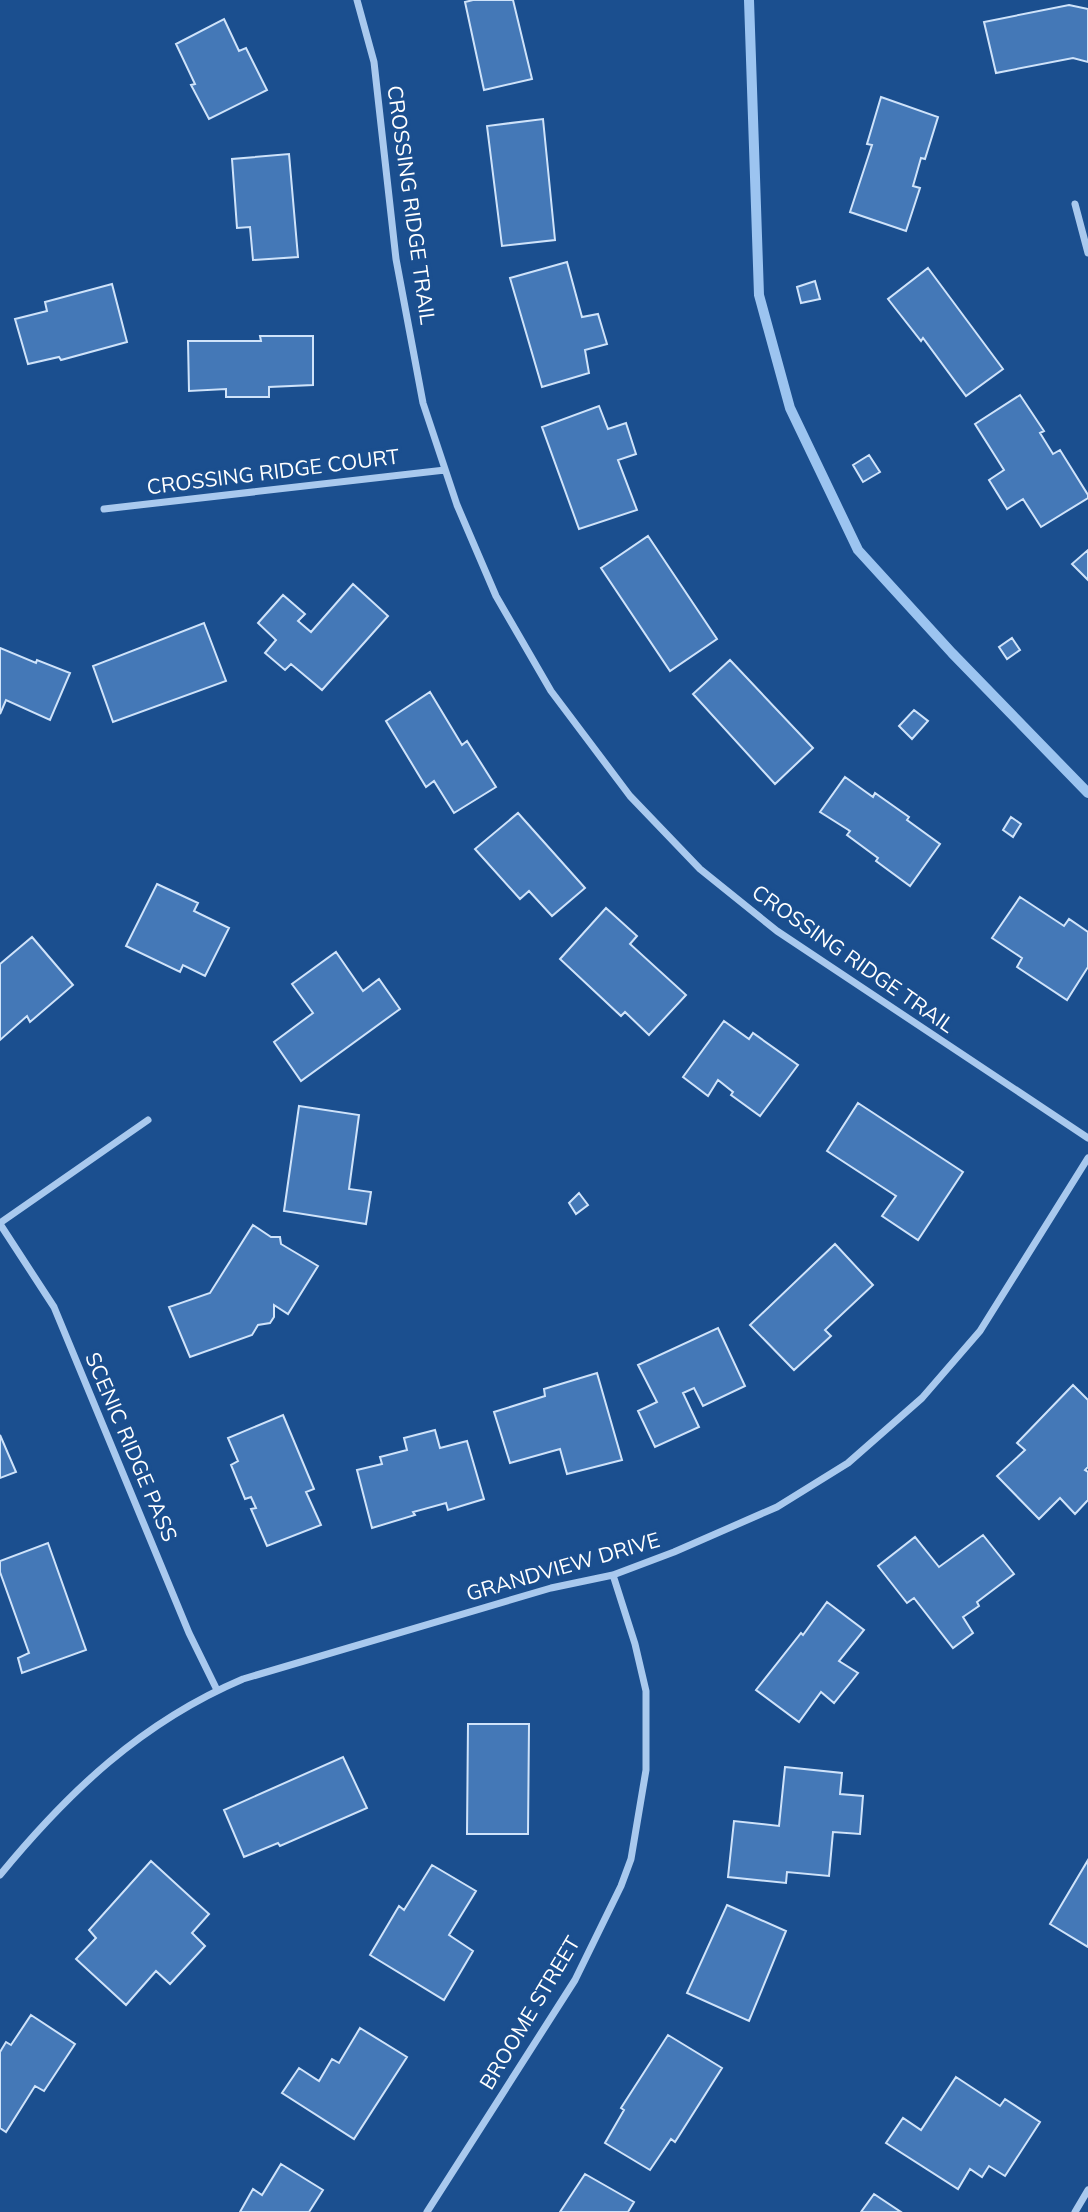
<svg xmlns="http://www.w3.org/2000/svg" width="1088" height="2212" viewBox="0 0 1088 2212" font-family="Mulish,sans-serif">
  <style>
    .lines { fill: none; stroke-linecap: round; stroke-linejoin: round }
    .stream { stroke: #9cc4f0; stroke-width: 10 }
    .building { fill: #4478b7; stroke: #cfe3fa; stroke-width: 2 }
    .street { stroke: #a9c9ee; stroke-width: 7 }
    .labels { text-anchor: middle; stroke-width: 7; stroke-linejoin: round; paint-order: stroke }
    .street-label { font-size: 21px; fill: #fff; stroke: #1b4f8f }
  </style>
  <rect width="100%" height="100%" fill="#1b4f8f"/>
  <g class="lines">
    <path class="stream" d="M749,0l10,295 31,113 68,142 94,103 136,140"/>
  </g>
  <path class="building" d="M473,0h40l19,79 -48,11 -19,-88z
    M1069,5l19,4v53l-15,-4 -77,15 -12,-51z
    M224,19l15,32 7,-3 21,42 -58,29 -18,-34 4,-1 -19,-40z
    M881,97l57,20 -13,42 -4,-1 -8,28 7,2 -14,43 -56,-19 22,-67 -5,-1z
    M543,119l12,121 -53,6 -15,-120z
    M289,154l9,103 -45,3 -3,-33 -13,1 -5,-69z
    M567,262l15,55 16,-3 9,30 -22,6 4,23 -47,14 -32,-109z
    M928,268l75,101 -37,27 -43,-58 -2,3 -33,-42z
    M815,281l5,18 -19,4 -4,-16z
    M112,284l15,58 -66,18 -2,-3 -31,7 -13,-45 32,-8 -2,-9z
    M260,336h53v49l-44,2v10h-43v-8l-37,2 -1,-50h73z
    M1020,395l24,36 -4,2 13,21 7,-4 28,45v3l-47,29 -18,-28 -16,10 -18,-29 15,-10 -29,-46z
    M599,406l9,23 18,-6 10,31 -18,6 19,50 -58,19 -37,-102z
    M869,455l11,17 -17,10 -10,-17z
    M648,536l69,103 -47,32 -69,-103z
    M1088,550v30l-16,-16z
    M353,584l35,32 -66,74 -31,-26 -6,6 -20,-17 11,-13 -18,-17 25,-28 22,19 -7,7 13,11z
    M204,623l22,58 -113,41 -20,-56z
    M1012,638l8,12 -13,9 -8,-12z
    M0,648l36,15 1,-3 33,13 -20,47 -44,-20 -6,14z
    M730,660l83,88 -38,36 -82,-90z
    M430,692l32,53 5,-4 29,46 -42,26 -20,-32 -8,6 -40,-66z
    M914,710l14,11 -16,18 -13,-13z
    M845,777l28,20 2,-4 34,24 -2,3 33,24 -30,42 -34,-25 2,-3 -31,-23 3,-4 -30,-19z
    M518,813l67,75 -33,28 -23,-25 -9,8 -45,-50z
    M1011,817l10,7 -8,13 -10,-7z
    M157,884l41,19 -4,8 35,17 -24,48 -22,-11 -3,7 -54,-26z
    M1020,897l44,29 5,-7 19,13v35l-21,33 -50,-33 5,-9 -30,-20z
    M606,908l31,28 -7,8 56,51 -37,40 -24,-23 -4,4 -61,-57z
    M32,937l41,48 -43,37 -3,-6 -27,24v-76z
    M336,952l27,39 16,-12 21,30 -99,72 -27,-39 39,-29 -21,-29z
    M724,1021l25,18 4,-6 45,32 -38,51 -29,-21 2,-3 -15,-12 -10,16 -25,-19z
    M858,1103l105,69 -45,68 -36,-24 14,-20 -69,-45z
    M299,1106l60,9 -10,74 22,3 -5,32 -82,-13z
    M579,1193l9,12 -12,9 -7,-11z
    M253,1225l18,12h9l1,7 37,22 -30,48 -14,-9v12l-4,6 -12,2 -6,10 -62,22 -21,-50 41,-14z
    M835,1244l38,41 -48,45 6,6 -37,34 -44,-45z
    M718,1328l27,58 -42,20 -9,-18 -11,5 16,34 -44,20 -17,-36 19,-9 -19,-37z
    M597,1373l25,87 -55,14 -7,-25 -50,14 -16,-51 51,-16 -1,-7z
    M1073,1385l15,15v67l-3,3 3,2v28l-13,14 -15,-16 -21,21 -42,-43 28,-26 -8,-7z
    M283,1415l31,74 -8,3 15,33 -54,21 -16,-37 5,-1 -5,-11 -6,2 -14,-34 7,-4 -10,-23z
    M435,1430l5,18 27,-7 17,58 -36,11 -2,-7 -33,9 2,3 -43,13 -15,-58 25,-6 -2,-7 27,-7 -3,-12z
    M0,1435l16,37 -16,6z
    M983,1535l31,39 -37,28 2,4 -16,11 10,16 -20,15 -39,-50 -7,5 -29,-37 37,-29 24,30z
    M48,1543l38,107 -64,23 -4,-15 11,-5 -29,-81v-11z
    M827,1602l37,28 -25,31 19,12 -24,30 -13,-11 -22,30 -43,-32 45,-57 2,2z
    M468,1724h61l-1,110h-61z
    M343,1757l24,51 -87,38 -2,-3 -34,14 -20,-47z
    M785,1767l57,6 -2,21 23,2 -3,38 -27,-2 -4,44 -42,-4 -1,11 -58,-6 6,-56 45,5z
    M1088,1860v87l-38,-23z
    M151,1861l58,53 -17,19 13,13 -35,38 -14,-13 -30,34 -50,-46 20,-21 -7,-8z
    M432,1865l44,26 -27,44 24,16 -29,49 -74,-45 29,-49 5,4z
    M727,1905l59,26 -37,90 -62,-28z
    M31,2015l44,29 -31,47 -9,-5 -29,46 -6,-4v-76l6,-10 5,3z
    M360,2028l47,29 -53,82 -72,-46 17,-25 20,13 13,-22 7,4z
    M668,2035l54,33 -47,74 -4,-3 -21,31 -45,-27 19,-33 -3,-2z
    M956,2077l44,29 5,-7 35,23 -35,54 -16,-10 -7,11 -12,-8 -12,20 -72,-46 17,-25 18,12z
    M281,2164l42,26 -14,22h-69l13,-23 9,6z
    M585,2174l49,28 -6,10h-68z
    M874,2194l27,18h-40z"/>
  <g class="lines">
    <path class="street" d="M357,0l17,62 22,197 27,144 34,102 39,91 55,95 79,105 70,73 77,62 311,207
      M1075,204l13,49
      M104,509l341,-39
      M0,1223l148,-103
      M0,1224l54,83 135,326 28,57
      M0,1875c69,-84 142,-153 243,-196l308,-91 62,-13 61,-23 103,-45 71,-44 74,-65 58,-67 108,-173
      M427,2212l148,-232 46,-94 10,-27 15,-89v-79l-11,-47 -22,-69
      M1075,2212l13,-22"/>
  </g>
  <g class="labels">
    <g class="street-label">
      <text transform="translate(411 205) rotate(82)" y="7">CROSSING RIDGE TRAIL</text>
      <text transform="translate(273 472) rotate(-7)" y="7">CROSSING RIDGE COURT</text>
      <text transform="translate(853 959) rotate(35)" y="7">CROSSING RIDGE TRAIL</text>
      <text transform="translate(131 1447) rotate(67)" y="7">SCENIC RIDGE PASS</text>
      <text transform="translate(563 1567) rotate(-16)" y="7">GRANDVIEW DRIVE</text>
      <text transform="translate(530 2013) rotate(-59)" y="7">BROOME STREET</text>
    </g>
  </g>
</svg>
